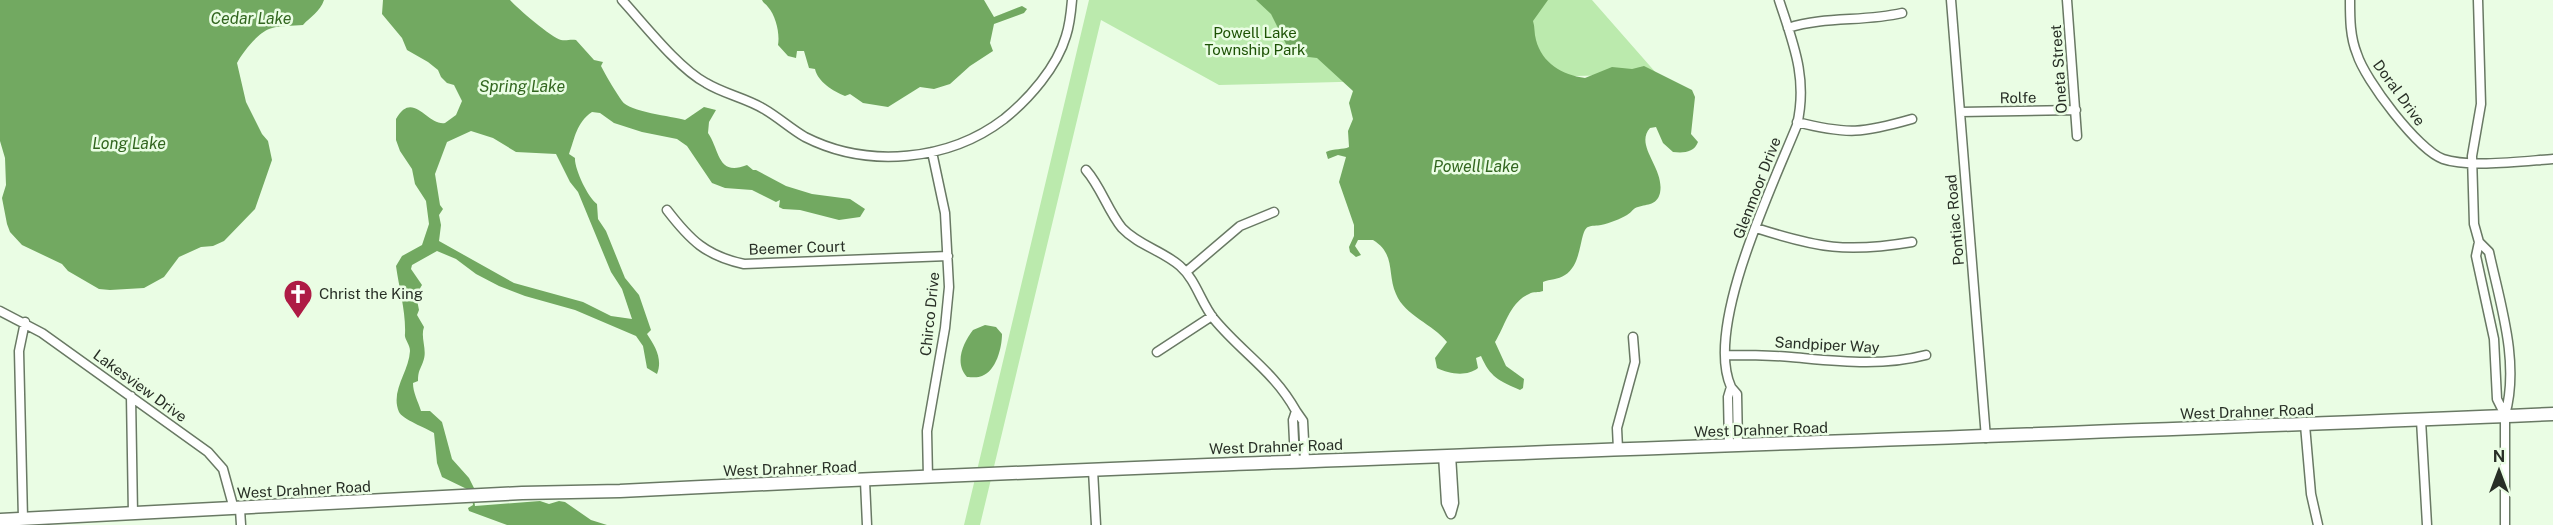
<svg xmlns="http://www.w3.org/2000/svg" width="2553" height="525" viewBox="0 0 2553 525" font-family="'Public Sans',sans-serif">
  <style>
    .green { fill: #bbeaad }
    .water { fill: #72a961; fill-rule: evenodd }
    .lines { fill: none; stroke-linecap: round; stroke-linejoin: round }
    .street-casing { stroke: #697964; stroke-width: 11 }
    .secondary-casing { stroke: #697964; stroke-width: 15 }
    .street { stroke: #fff; stroke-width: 8 }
    .secondary { stroke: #fff; stroke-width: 12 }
    .labels { text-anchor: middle; stroke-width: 5; stroke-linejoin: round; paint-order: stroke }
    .park-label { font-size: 15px; fill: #1d5205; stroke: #eafde4 }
    .street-label { font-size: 15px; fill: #282f26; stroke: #eafde4 }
    .poi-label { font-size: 15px; fill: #282f26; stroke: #eafde4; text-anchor: start }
    .water-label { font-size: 16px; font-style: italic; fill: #32661f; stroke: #eafde4 }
  </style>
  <rect width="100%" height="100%" fill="#eafde4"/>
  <path class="green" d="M1089,0h503l65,74 -438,11 -118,-65 -121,505h-16z"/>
  <path class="water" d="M0,0h324c-4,12 -14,17 -21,25 -10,1 -24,0 -34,4 -11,4 -27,24 -32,34l9,39 16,32 6,7 4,19 -17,49 -31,32 -11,5 -12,1 -22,10 -15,20 -20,11 -34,2 -11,-1 -31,-18 -6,-7 -40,-19 -12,-13 -3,-8 -5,-26 4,-13 -1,-27 -5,-17z
    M383,0h127c7,8 42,38 51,40 6,1 9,-1 15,0l18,20 9,2 -2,4c6,12 15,26 21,35 7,11 50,15 63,19l19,-13 12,3 -7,12 -1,11c12,17 9,44 39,32l6,5h3l30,16 26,8 38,5 15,10 -5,8 -21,3 -39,-10 -17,-1 -4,-2 1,-7 -4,2 -24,-12 -27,-2 -13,-5 -25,-37 -10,-7 -35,-7 -28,-9 -14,-10 -8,-1c-16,11 -17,26 -23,42l6,4c-1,10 13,40 22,46l1,15 8,12 19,47 14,17 12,35 -4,4c8,12 16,25 10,40l-10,-6 -4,-22 -7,-10 -61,-26 -50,-14 -26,-10 -23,-12 -20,-15 -19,-8 -25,14 -1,4 11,16 -6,10 3,15 -2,5 7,12c-4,11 4,23 -1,35 -3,8 -5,9 -5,19l-5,2c0,10 5,18 8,28h9l12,11 10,37 17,19 5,10 -1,3 2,15 65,-5 9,3 10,-3 6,1 26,18 16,5h-100l-38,-14 -1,-3 5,-3 -2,-14 -29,-14 -5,-14 -3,-30c-8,-5 -32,-14 -35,-21 -9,-21 10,-40 11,-61 0,-7 -6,-12 -5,-17 1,-22 -6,-46 -9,-68l6,-10 20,-11 7,-21 -3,-23 -11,-17 -3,-15 -12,-18 -4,-11v-21c17,-30 31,7 49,4l11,-8 6,-14 -8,-16 -7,-2 -6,-6 -3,-7 -10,-8 -21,-12 -5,-12 -20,-24zM471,131l22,7 23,14 40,2 14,28 8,10 33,80 11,17 10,30 -21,-3 -28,-14 -69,-19 -75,-42 2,-16 -2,-10 4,-6 -3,-4 -5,-31 12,-32z
    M762,0h222l10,17 28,-11 5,3 -3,4 -30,11 -4,19 3,8 -23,15 -20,18 -16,5 -14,-2 -32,20 -25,-4 -13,-9 -5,2c-12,-5 -27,-14 -30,-27l-6,-1 -5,-17h-7l-1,7 -8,-2 -10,-11c2,-11 -2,-29 -10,-38 -2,-3 -5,-4 -6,-7z
    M1256,0h292l-15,21c2,6 1,12 3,19 6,23 26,35 49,38l27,-11 20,2 12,-3 48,24 3,7 -4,37 7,8c-4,11 -15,11 -25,10l-10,-9 -7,-16 -6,1c-16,18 15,40 10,65 -3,12 -12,11 -22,14 -5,1 -6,5 -11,8 -7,4 -17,8 -26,10 -4,1 -9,0 -13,2 -9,4 -5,37 -23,48 -7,5 -15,4 -22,7v9c-5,2 -9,0 -14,3 -19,8 -24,32 -34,48l11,24 18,13 -1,9 -3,2c-21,-9 -30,-13 -39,-34l-5,2 2,10c-11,9 -29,6 -41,0l-2,-10 12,-16c-14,-18 -42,-26 -51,-48 -9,-20 0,-40 -23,-54h-15l-3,6 6,9 -5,2 -6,-5 -1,-5 5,-11v-11l-15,-43 7,-25 -8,-2 -10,4 -2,-7c8,-4 17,-2 23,-5l-1,-16 5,-12 -4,-16 4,-12 -36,-33 -17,-2 -11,-6 -18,-36z
    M985,325l11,2 6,7c0,14 -6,37 -20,42 -4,2 -11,1 -15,1 -13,-14 -4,-34 6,-47z"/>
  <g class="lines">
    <g class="street-casing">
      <path id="street" d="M622,0c22,24 56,68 84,83 18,11 40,15 58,26 14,8 27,20 41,28 63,32 144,24 199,-18 25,-20 53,-52 62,-83 4,-12 5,-24 6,-36
        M1951,0l35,438
        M2067,0l10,136
        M2350,0c0,18 0,37 7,54 8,26 61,96 86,105 26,9 81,2 110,0
        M2478,0l3,104 -9,52 2,68 5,18
        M1788,28c37,-12 76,-6 114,-15
        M1960,112l116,-2
        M1797,122c51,13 66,11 115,-3
        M1086,170c15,17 22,41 36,58 16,17 41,23 58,38 16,14 21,37 34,53 28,34 60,52 82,92
        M667,210c23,30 39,46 77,54l204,-8
        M1756,228c62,20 91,25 156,14
        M1186,272l54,-46 34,-14
        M0,311l42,22 166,119 15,17 11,40
        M1157,352l55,-36
        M1725,355c22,0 44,0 66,2 45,4 90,10 135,-2
        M1731,387c-27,-60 42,-202 66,-262 11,-47 -4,-82 -18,-125
        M131,396l2,118
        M2505,415c15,-52 -5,-112 -16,-163l-10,-10 -3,14 18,83 3,60 8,16v110
        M2421,420l6,105
        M2305,425l6,69 7,31
        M1729,445l-1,-48 3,-10 6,7 1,51
        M1618,449l-1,-21 18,-66 -2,-25
        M1443,455l3,48 5,11 3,-11 -3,-48
        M1295,461l-2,-41 3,-9 7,10 2,39
        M1093,470l3,55
        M928,478l-1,-47 18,-103 4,-41 -4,-74 -13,-61
        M865,481l2,44
        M240,509l1,16
        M23,519l-4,-168 6,-29"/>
    </g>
    <g class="secondary-casing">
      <path id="secondary" d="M0,520l522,-27 98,-2c644,-32 1289,-50 1933,-77"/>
    </g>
    <use href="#street" class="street"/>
    <use href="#secondary" class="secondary"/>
  </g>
  <defs>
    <g id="church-pin" transform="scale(1.5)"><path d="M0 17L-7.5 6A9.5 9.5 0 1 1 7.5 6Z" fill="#ae1b45" stroke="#eafde4"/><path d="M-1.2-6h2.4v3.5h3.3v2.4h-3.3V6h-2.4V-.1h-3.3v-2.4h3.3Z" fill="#fff"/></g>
  </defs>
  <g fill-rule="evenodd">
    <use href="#church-pin" x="298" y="294"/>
  </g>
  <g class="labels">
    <g class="park-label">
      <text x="1255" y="38">Powell Lake<tspan x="1255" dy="17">Township Park</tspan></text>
    </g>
    <g class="street-label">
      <text transform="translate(2059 69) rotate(-94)" y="5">Oneta Street</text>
      <text transform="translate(2399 93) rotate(54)" y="5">Doral Drive</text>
      <text transform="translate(2018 98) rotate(-1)" y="5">Rolfe</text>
      <text transform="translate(1757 188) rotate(-69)" y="5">Glenmoor Drive</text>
      <text transform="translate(1955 220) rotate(-95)" y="5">Pontiac Road</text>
      <text transform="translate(797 248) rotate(-2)" y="5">Beemer Court</text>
      <text transform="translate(930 314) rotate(-84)" y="5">Chirco Drive</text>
      <text transform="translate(1827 345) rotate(3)" y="5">Sandpiper Way</text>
      <text transform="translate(140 386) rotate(36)" y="5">Lakesview Drive</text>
      <text transform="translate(2247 412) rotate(-2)" y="5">West Drahner Road</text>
      <text transform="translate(1761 430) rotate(-2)" y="5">West Drahner Road</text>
      <text transform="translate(1276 447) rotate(-2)" y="5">West Drahner Road</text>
      <text transform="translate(790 469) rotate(-2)" y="5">West Drahner Road</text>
      <text transform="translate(304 490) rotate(-3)" y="5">West Drahner Road</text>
    </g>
    <g class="poi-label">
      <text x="319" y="299">Christ the King</text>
    </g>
    <g class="water-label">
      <text x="251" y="24">Cedar Lake</text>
      <text x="522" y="92">Spring Lake</text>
      <text x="129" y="149">Long Lake</text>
      <text x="1476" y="172">Powell Lake</text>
    </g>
  </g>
  <g transform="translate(2499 471)" stroke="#eafde4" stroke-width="4.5" paint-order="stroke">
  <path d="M0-4.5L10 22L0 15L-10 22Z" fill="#282f26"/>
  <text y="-9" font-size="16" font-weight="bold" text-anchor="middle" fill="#282f26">N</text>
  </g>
</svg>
